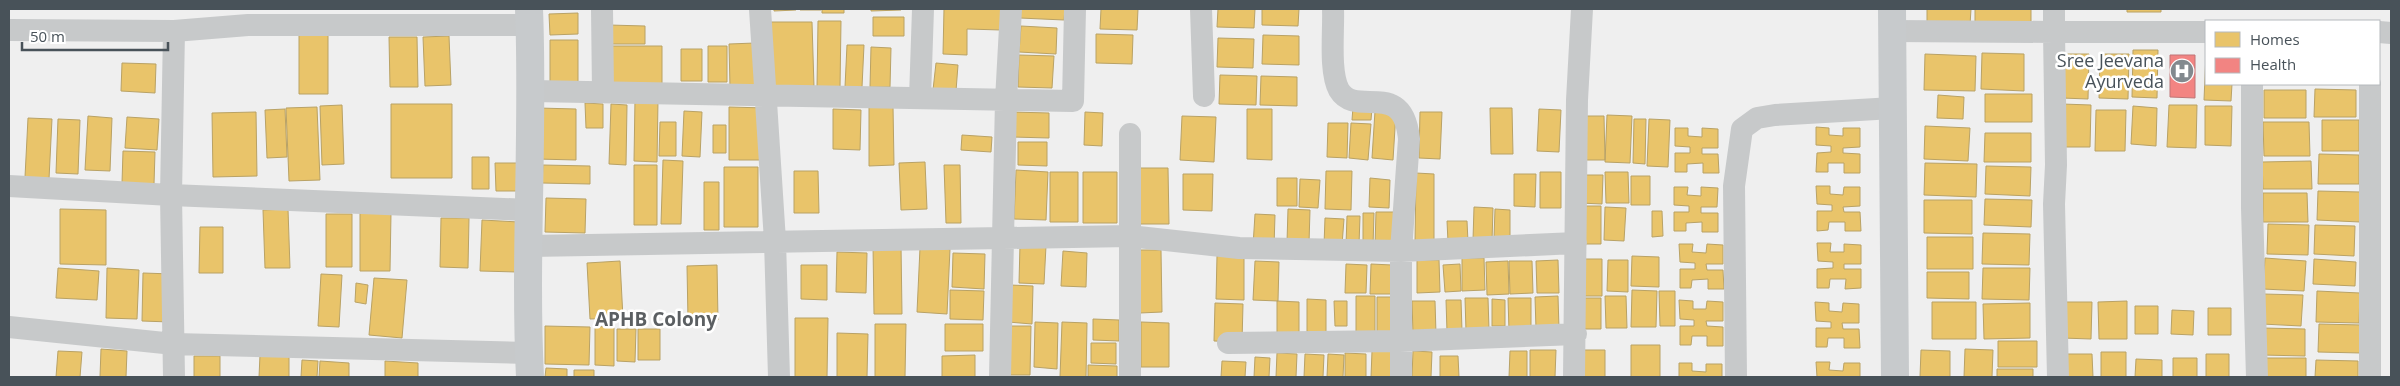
<svg xmlns="http://www.w3.org/2000/svg" width="2400" height="386" viewBox="0 0 2400 386" font-family="'Open Sans',sans-serif">
  <style>
    .homes { fill: #e9c46a; stroke: #b9a265 }
    .health { fill: #f28482; stroke: #bf7576 }
    .lines { fill: none; stroke-linecap: round; stroke-linejoin: round }
    .street { stroke: #c7c9ca; stroke-width: 22 }
    .secondary { stroke: #c7cacc; stroke-width: 28 }
    .labels { text-anchor: middle; stroke-width: 5; stroke-linejoin: round; paint-order: stroke }
    .poi-label { font-size: 18px; fill: #485259; stroke: #fff; text-anchor: end }
    .neighbourhood-label { font-size: 19px; font-weight: bold; fill: #5b5f62; stroke: #fff }
  </style>
  <rect width="100%" height="100%" fill="#efefef"/>
  <path class="homes" d="M774,9h22v1l-22,1z
    M800,9h21v1h-21z
    M822,9h22v4h-22z
    M871,9h30v1l-30,1z
    M944,9h57v21l-34,-1v26l-24,-1z
    M1020,9h45l-1,11 -44,-2z
    M1101,9h37l-1,21 -37,-1z
    M1218,9h37l-1,19 -37,-1z
    M1262,9h37l-1,17 -36,-1z
    M1927,9h44l-1,16 -43,-1z
    M1975,9h56v14l-56,-1z
    M2127,9h34v3h-34z
    M578,13v21l-28,1 -1,-21z
    M873,17h31v19h-31z
    M818,21h23l-1,67 -23,-1z
    M771,22h41l2,65 -41,1z
    M609,25l36,1v18h-36z
    M1021,26l36,2 -1,26 -37,-2z
    M299,34h29v60h-29z
    M1096,34l37,1 -1,29 -36,-1z
    M1263,35l36,1v29l-37,-1z
    M449,36l2,49 -26,1 -2,-49z
    M389,37h28l1,50h-28z
    M1218,38l36,1 -1,29 -36,-1z
    M550,40h28v45h-28z
    M755,43l1,44h-26l-1,-43z
    M847,45h17l-2,42h-17z
    M609,46h53v41h-53z
    M708,46h19v36h-19z
    M871,47l20,1 -1,39h-20z
    M681,49h21v32h-21z
    M2133,50h25l-1,48 -25,-1z
    M1982,53l42,1v37l-43,-2z
    M2206,53v31h26l-1,17 -27,-1z
    M1925,54l51,2 -1,35 -51,-1z
    M2063,54h26l-1,45 -26,-1z
    M2100,54h29l-1,45 -29,-1z
    M1019,55l35,1 -2,32 -34,-1z
    M122,63l34,1 -1,29 -34,-2z
    M936,63l22,2 -2,26 -23,-1z
    M1220,75l37,1 -1,29 -37,-1z
    M1261,76l36,1v29l-37,-1z
    M2315,89l41,1v27h-42z
    M2264,90h42v28h-42z
    M1985,94h47v28h-47z
    M1938,95l26,2 -1,22 -26,-1z
    M635,99l23,1 -1,62 -23,-1z
    M585,103l18,1v24h-17z
    M391,104h61v74h-61z
    M611,104l16,1 -1,60 -17,-1z
    M2062,104l29,1 -1,42h-29z
    M342,105l2,59 -22,1 -2,-59z
    M2169,105h28l-1,43 -29,-1z
    M869,106h24l1,59 -25,1z
    M2133,106l24,2 -1,38 -25,-2z
    M2205,106h27l-1,40 -26,-1z
    M317,107l3,73 -31,1 -3,-73z
    M729,107l37,1 -1,52h-36z
    M1353,107l19,1 -1,12h-19z
    M538,108l38,1v51l-39,-1z
    M1490,108h22l1,46h-22z
    M285,109l2,48 -20,1 -2,-48z
    M833,109l28,1 -1,40 -27,-1z
    M1247,109h25v51l-25,-1z
    M1539,109l22,1 -2,42 -22,-1z
    M2096,110h30l-1,41h-30z
    M684,111l18,1 -2,45 -18,-1z
    M1375,111l21,1 -3,48 -21,-2z
    M256,112l1,64 -44,1 -1,-64z
    M1012,112l37,1v25l-37,-1z
    M1085,112l18,1 -1,33 -18,-1z
    M1420,112h22l-2,47 -21,-1z
    M1607,115l25,1 -2,47 -25,-1z
    M88,116l24,2 -2,53 -25,-1z
    M1182,116l34,1 -2,45 -34,-2z
    M1580,116h24l1,44h-25z
    M127,117l32,2 -2,31 -32,-2z
    M28,118l24,1 -3,60 -24,-2z
    M58,119l22,1 -2,54 -22,-1z
    M1634,119h12l-1,45 -12,-1z
    M1649,119l21,1 -2,47 -21,-1z
    M2322,120h37v31h-37z
    M660,122h16v34h-17z
    M2263,122h46l1,34h-46z
    M1328,123h20l-1,35 -20,-1z
    M1351,123l20,1 -3,36 -19,-2z
    M713,125h13v28h-13z
    M1925,126l45,2 -2,33 -44,-2z
    M1816,127l13,1v7l14,1v-8h17v19l-17,1v5l17,1v19h-16v-10h-16v9h-12l1,-19 14,-1v-6l-15,-1z
    M1675,128h13v8l14,1v-9l16,1v19h-16v6h16l1,19h-16v-10l-16,1v8h-12v-19h15v-6l-15,-1z
    M1985,133h46v29h-47z
    M962,135l30,2 -1,15 -30,-2z
    M1018,142h29v24l-29,-1z
    M123,151l32,1 -1,32 -32,-1z
    M2319,154l40,1v29h-41z
    M472,157h17v32h-17z
    M663,160l20,1 -2,63h-20z
    M2311,161l1,28h-49l-1,-27z
    M925,162l2,47 -26,1 -2,-47z
    M495,163h31v28h-30z
    M1925,163l52,1 -1,33 -52,-2z
    M543,165l47,1v18l-48,-1z
    M634,165h23v60h-23z
    M944,165h16l1,58h-15z
    M1986,166l45,1 -1,29 -45,-2z
    M724,167h34v60h-34z
    M1139,168h29l1,56h-30z
    M1016,170l32,2 -2,48 -32,-1z
    M794,171h24l1,42h-25z
    M1326,171h26l-1,39 -26,-1z
    M1050,172h28v50h-28z
    M1083,172h34v51h-34z
    M1540,172h21v36h-21z
    M1605,172h23l1,31h-23z
    M1416,173l18,1v69h-19z
    M1183,174h30l-1,37 -29,-1z
    M1514,174h22l-1,33 -21,-1z
    M1581,175h22l-1,29 -22,-1z
    M1631,176h19v29h-19z
    M1277,178h20v28h-20z
    M1370,178l20,2 -1,28 -20,-1z
    M1300,179l20,1 -2,28 -19,-1z
    M704,182h15v48h-15z
    M1816,186h14v8l13,1 1,-8h16v19l-17,1 1,5h16l1,19h-16v-9h-16l-1,8 -11,1v-20h15v-6l-15,-1z
    M1674,187h14l-1,8 14,1v-9l17,1 -1,19h-16v6h17v19h-16v-10l-16,1v8h-12v-19h15v-6l-15,-1z
    M2318,191l42,1v30l-43,-2z
    M2263,193h44l1,29h-45z
    M546,198l40,1 -1,34 -40,-1z
    M1985,199l47,1 -1,27 -47,-2z
    M1924,200h48v34l-48,-1z
    M1581,206h20v38h-20z
    M1474,207l19,1 -1,33 -19,-1z
    M1605,207l21,1 -2,33 -20,-1z
    M60,209l46,1v55l-46,-1z
    M288,209l2,59h-25l-2,-58z
    M1288,209l22,1 -1,33 -22,-1z
    M1495,209l15,1v28h-16z
    M1652,211h10l1,25 -11,1z
    M1376,212h18v34h-19z
    M360,213h31l-1,58h-30z
    M1363,213h11l-1,33h-10z
    M326,214h26v53h-26z
    M1255,214l20,1 -1,32 -21,-1z
    M1347,216h13l-1,29h-13z
    M441,218h28l-1,50 -28,-1z
    M1325,218l19,1 -2,26h-18z
    M482,220l37,2 -2,50 -37,-1z
    M1447,221h20l1,21h-20z
    M2268,224l41,1 -1,30 -41,-1z
    M2315,225l40,1 -1,30 -40,-2z
    M200,227h23v46h-24z
    M1983,233l47,1 -1,31 -47,-1z
    M1927,237h46v32h-46z
    M1817,243h14l-1,9h14v-8l17,1v19h-17v5h17v19l-16,1 1,-10h-16l-1,9h-12v-19l16,-1v-6l-15,-1z
    M1679,244h14l-1,8 14,1 1,-9 16,1v19h-17l1,6h16l1,19h-16v-10l-16,1 -1,8h-11v-19h15v-6l-15,-1z
    M873,245h28l1,69h-28z
    M1020,245l26,1 -2,38 -25,-1z
    M920,248l30,1 -3,65 -30,-2z
    M1138,250h23l1,62 -22,1z
    M1063,251l24,2 -1,34 -25,-1z
    M837,252l30,1 -1,40 -30,-1z
    M953,253l32,1 -1,35 -32,-2z
    M1217,256h27v44l-28,-1z
    M1632,256l27,1v30l-28,-1z
    M1462,258h22l1,32 -23,1z
    M2265,258l41,3 -2,30 -41,-2z
    M1580,259h22v37h-22z
    M2314,259l42,3 -1,24 -42,-2z
    M1417,260h22l1,32 -23,1z
    M1558,260l1,33h-22l-1,-32z
    M1608,260h20v32l-21,-1z
    M620,261l3,57 -33,1 -3,-56z
    M1255,261l24,1 -1,39 -25,-1z
    M1508,261l1,33 -22,1 -1,-33z
    M1509,261h23l1,32 -23,1z
    M1346,264l21,1 -1,28h-21z
    M1371,264l21,1 -1,29h-21z
    M1460,264l1,27 -16,1 -2,-27z
    M717,265l1,55h-30l-1,-54z
    M801,265h26v35l-26,-1z
    M58,268l41,3 -2,29 -41,-2z
    M107,268l32,2 -2,49 -31,-1z
    M1983,268h47l-1,32 -47,-1z
    M1927,272h42v27l-42,-1z
    M143,273l29,1 -2,48 -28,-1z
    M321,274l21,1 -3,52 -21,-1z
    M374,278l33,2 -5,58 -33,-3z
    M356,283l12,2 -2,19 -11,-2z
    M1010,285l23,1 -1,38 -24,-2z
    M950,290l34,1 -1,29 -33,-1z
    M1632,290l25,1 -1,36h-25z
    M1659,291h16v35h-15z
    M2317,291l43,2 -1,30 -43,-1z
    M2263,294l40,1 -2,31 -39,-2z
    M1356,296h19v38h-19z
    M1558,296l1,33h-23l-1,-32z
    M1605,296h21l1,32h-21z
    M1377,297h16v40l-16,-1z
    M1465,298h23l1,32 -23,1z
    M1508,298h23v32l-22,1z
    M1581,298h20v31h-20z
    M1307,299l19,1v39h-19z
    M1492,299l13,1v26h-13z
    M1446,300h15l1,31 -15,1z
    M1679,300l14,1v8h13l1,-8 16,1v19h-17l1,5 16,1v19h-16v-10h-15l-1,9h-11v-19h14v-6l-14,-1z
    M1277,301l22,1v38l-22,-1z
    M1334,301h13v25h-12z
    M1412,301h23l1,33h-23z
    M2127,301v38h-28l-1,-37z
    M1815,302l14,1v8l13,1 1,-9 16,1v19h-17l1,6h16l1,19h-16v-10h-16l-1,9h-11v-19h15v-6l-15,-1z
    M1932,302h44v37h-44z
    M2062,302h30l-1,37 -29,-1z
    M1215,303l28,1 -1,38 -28,-1z
    M2030,303v35l-46,1 -1,-35z
    M2135,306h23v28h-23z
    M2208,308h23v27h-23z
    M2172,310l22,1 -1,24 -22,-1z
    M795,318h33l-1,59h-32z
    M1093,319l26,1v21l-26,-1z
    M1035,322l23,1 -1,46 -23,-2z
    M1062,322l25,1 -1,54h-26z
    M1141,322l28,1v44h-28z
    M875,324h31l-1,53h-30z
    M945,324h38v27h-38z
    M2319,324l43,1 -1,28 -43,-1z
    M545,326l45,1 -1,38 -44,-1z
    M614,326v40l-19,-1v-38z
    M1010,326h21l-1,49h-22z
    M2263,328l42,1v27l-43,-1z
    M617,329h19l-1,33 -18,-1z
    M638,329h22v31h-22z
    M837,333l31,1 -1,43h-30z
    M1998,341h39v26h-39z
    M1091,343h25v21l-25,-1z
    M1631,345h29v32h-29z
    M101,349l26,2 -1,26h-26z
    M1965,349l28,1 -1,27h-28z
    M1530,350h26l-1,27h-25z
    M1580,350h25v27h-25z
    M1921,350l29,1v26h-30z
    M58,351l24,1 -2,25h-24z
    M1372,351h25v26h-26z
    M1413,351l19,1 -1,25h-19z
    M1510,351h17v26h-18z
    M2101,352h25v25h-25z
    M1277,353l20,1 -1,23h-20z
    M1345,353l21,1v23h-21z
    M1305,354l19,1 -1,22h-19z
    M1328,354l16,1 -1,22h-16z
    M2062,354h30l1,23h-30z
    M2206,354h23v23h-23z
    M260,355l29,1v21h-30z
    M975,355v22h-33v-21z
    M194,356h26v21h-26z
    M1440,356h18l1,21h-19z
    M1255,357l15,1 -1,19h-15z
    M2173,358h24v19h-24z
    M2262,358h44v19h-44z
    M2136,359l26,1v17h-27z
    M302,360l16,1 -1,16h-16z
    M2316,360l42,1v16h-43z
    M320,361l29,2v14h-30z
    M385,361l33,2v14h-33z
    M1222,361l24,1 -1,15h-24z
    M1816,362h14l-1,8 14,1 1,-8h16v14h-43z
    M1679,363h13v8l14,1v-8h16v13h-43z
    M1088,365l29,1v11h-29z
    M546,368l21,1v8h-22z
    M1997,369h36v8h-36z
    M574,370h20v7h-20z"/>
  <path class="health" d="M2170,55h25v43l-25,-1z"/>
  <g class="lines">
    <path class="street" d="M602,9l1,83
      M760,9l15,232 4,136
      M1201,9l3,87
      M1333,9c1,21 -4,63 6,81 17,29 64,-13 70,49l-8,112v126
      M9,30l165,1 74,-6h281
      M1892,31l162,1v-23
      M2379,32l12,1
      M2252,84v124l5,169
      M532,91l541,10 2,-92
      M920,98l3,-89
      M9,186l162,9 358,15
      M529,246l600,-10 110,12 162,3 175,-8
      M9,327l165,17 355,9
      M1228,343l172,-2 176,-7
      M174,377l-3,-182 3,-164
      M1000,377l6,-277 5,-91
      M1130,377v-243
      M1574,377l3,-277 5,-91
      M1736,377l-2,-191 8,-57 15,-11 18,-3 118,-7
      M2058,377l-4,-173 2,-39 -2,-133h152
      M2370,377v-293"/>
    <path class="secondary" d="M529,9c5,123 -5,246 1,368
      M1892,9l3,368"/>
  </g>
  <defs>
    <g id="hospital-disc" transform="scale(1.25)"><circle r="9.5" fill="#82898e" stroke="#fff"/><path d="M-5-5h3v3.5h4V-5h3V5h-3V1.5h-4V5h-3Z" fill="#fff"/></g>
  </defs>
  <g fill-rule="evenodd">
    <use href="#hospital-disc" x="2182" y="71"/>
  </g>
  <g class="labels">
    <g class="poi-label">
      <text x="2164" y="67">Sree Jeevana<tspan x="2164" dy="21">Ayurveda</tspan></text>
    </g>
    <g class="neighbourhood-label">
      <text x="656" y="326">APHB Colony</text>
    </g>
  </g>
  <rect width="2400" height="386" fill="none" stroke="#485259" stroke-width="20"/>
  <rect x="2205" y="20" width="175" height="65" fill="#ffffff" stroke="#b6babd"/>
  <rect x="2215" y="32" width="25" height="15" fill="#e9c46a" stroke="#b6babd"/>
  <text x="2250" y="45" font-size="15" fill="#485259">Homes</text>
  <rect x="2215" y="58" width="25" height="15" fill="#f28482" stroke="#b6babd"/>
  <text x="2250" y="70" font-size="15" fill="#485259">Health</text>
  <path d="M22 42v8h146v-8" fill="none" stroke="#485259" stroke-width="2.5"/>
  <text x="30" y="42" font-size="15" fill="#485259" stroke="#ffffff" stroke-width="4" paint-order="stroke">50 m</text>
</svg>
